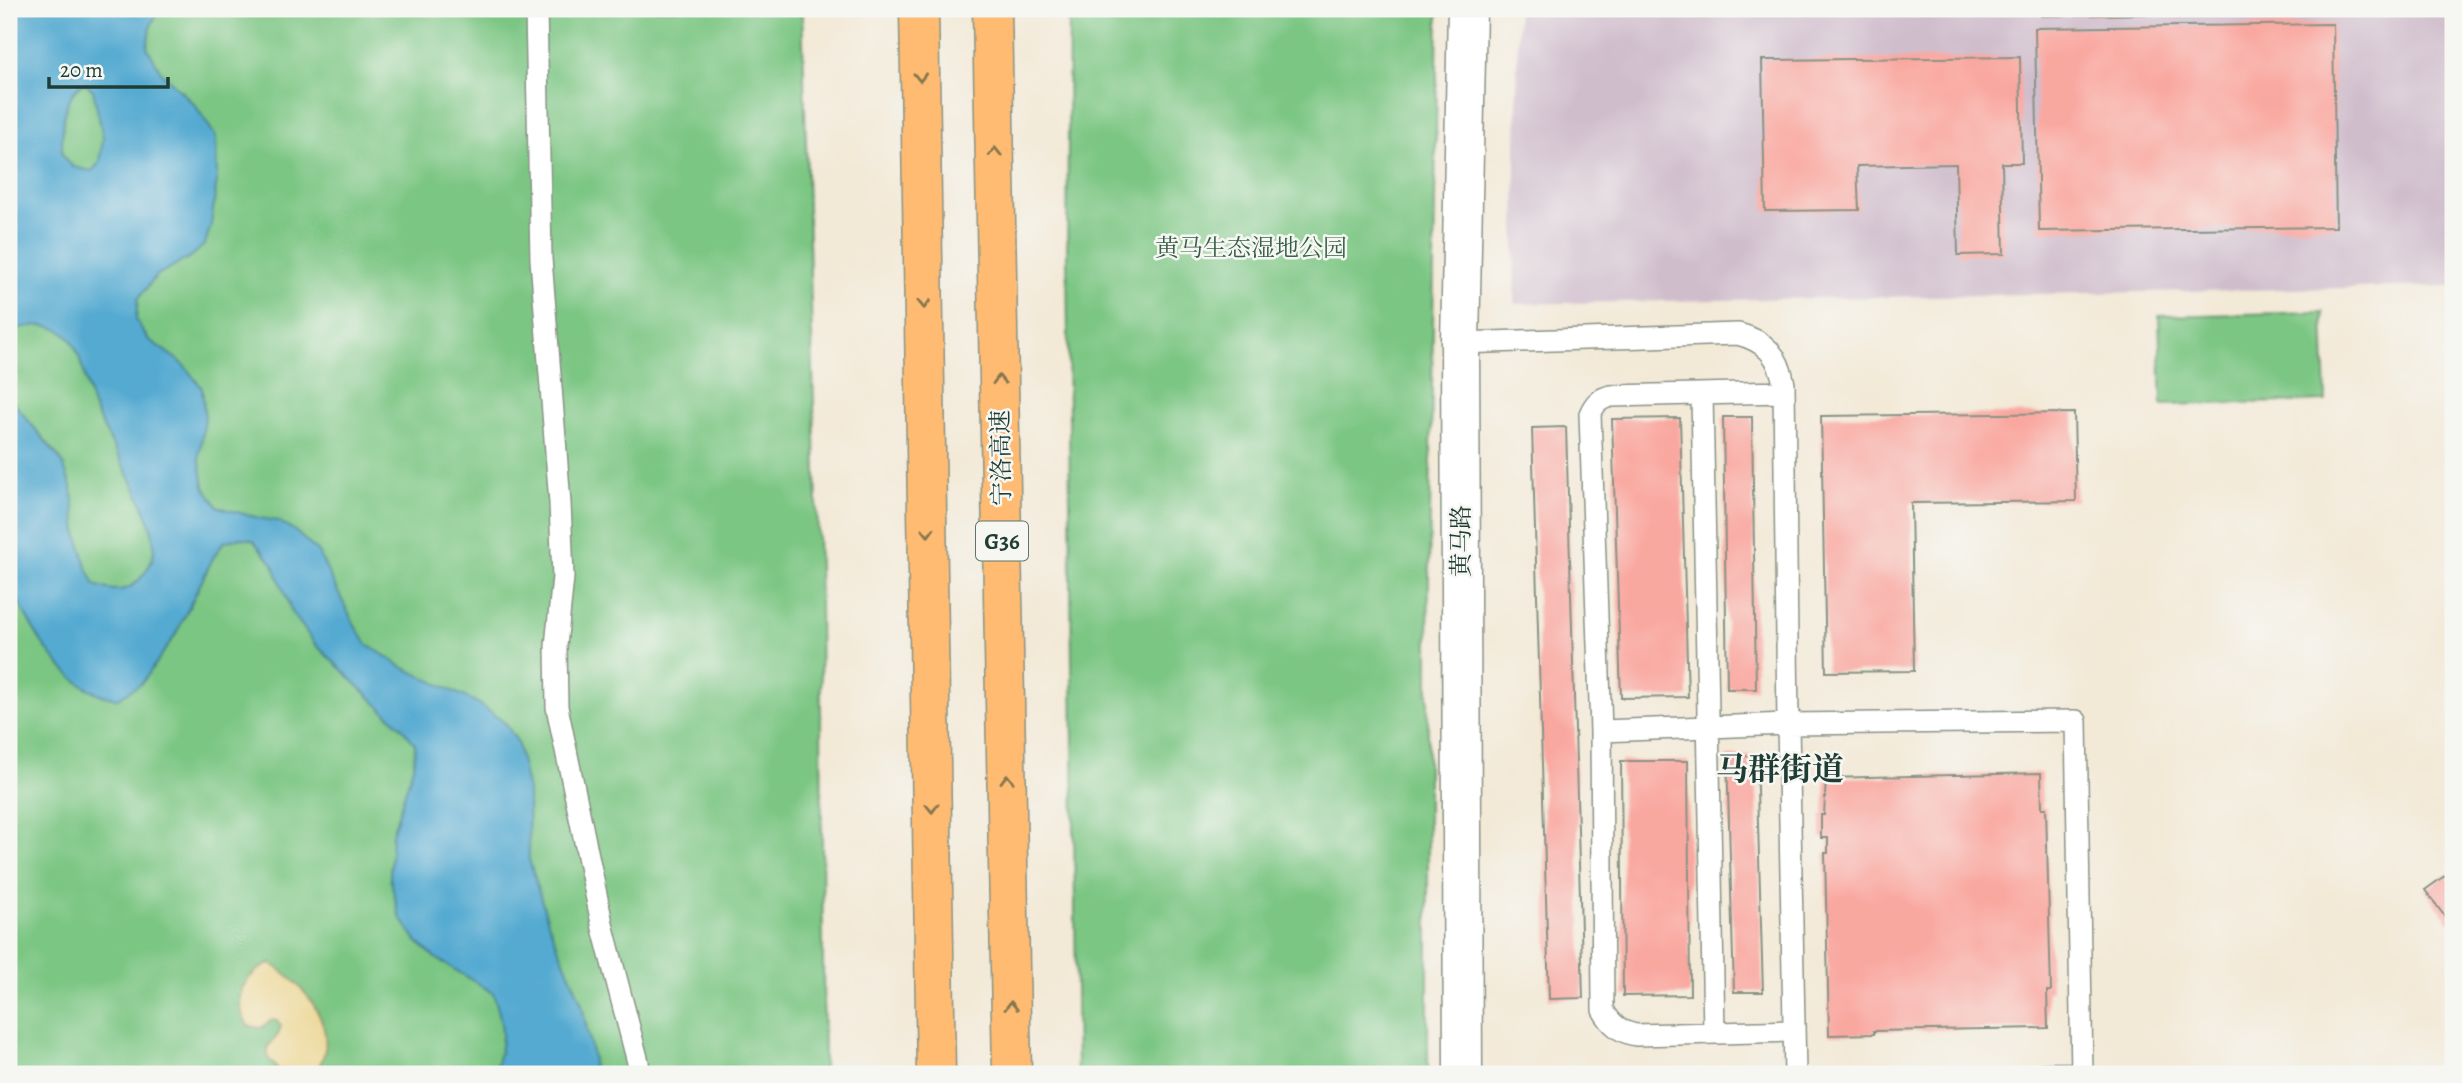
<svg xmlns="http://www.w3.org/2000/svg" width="2462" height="1083" viewBox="0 0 2462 1083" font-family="Alegreya,'Noto Serif SC',serif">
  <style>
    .industrial { fill: #d0bdcc }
    .green { fill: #7cc683; stroke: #4e825c; stroke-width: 2 }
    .sand { fill: #eeda9e; stroke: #868c69; stroke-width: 2 }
    .water { fill: #54aad1; stroke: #3a7482; stroke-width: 2; fill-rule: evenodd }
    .building { fill: #f9a8a0 }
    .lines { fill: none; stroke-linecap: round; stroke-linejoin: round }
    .lane-casing { stroke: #899386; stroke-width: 24 }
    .street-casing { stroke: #899386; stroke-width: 41 }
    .highway-casing { stroke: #899386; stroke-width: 41 }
    .lane { stroke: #fff; stroke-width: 21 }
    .street { stroke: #fff; stroke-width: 38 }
    .highway { stroke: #ffbb71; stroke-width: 38 }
    .oneway { stroke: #84764f }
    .labels { text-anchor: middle; stroke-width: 5; stroke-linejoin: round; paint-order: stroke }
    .shield { fill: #f6f6f2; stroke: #60746d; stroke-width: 2 }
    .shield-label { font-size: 23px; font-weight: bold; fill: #1f3d34 }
    .park-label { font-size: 24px; fill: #365f48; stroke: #f6f6f2 }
    .street-label { font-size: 24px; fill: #1f3d34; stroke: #f6f6f2 }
    .district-label { font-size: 32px; font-weight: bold; fill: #1f3d34; stroke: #f6f6f2 }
  </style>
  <rect width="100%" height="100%" fill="#f6f6f2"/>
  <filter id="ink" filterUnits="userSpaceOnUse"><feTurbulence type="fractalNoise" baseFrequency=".0143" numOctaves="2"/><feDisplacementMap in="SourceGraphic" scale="14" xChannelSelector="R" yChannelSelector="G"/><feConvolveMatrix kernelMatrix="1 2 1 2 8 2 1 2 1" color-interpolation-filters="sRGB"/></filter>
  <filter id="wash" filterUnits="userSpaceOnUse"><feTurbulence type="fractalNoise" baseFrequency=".00686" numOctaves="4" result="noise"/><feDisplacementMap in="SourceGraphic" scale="28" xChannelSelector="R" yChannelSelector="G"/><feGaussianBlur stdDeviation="1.57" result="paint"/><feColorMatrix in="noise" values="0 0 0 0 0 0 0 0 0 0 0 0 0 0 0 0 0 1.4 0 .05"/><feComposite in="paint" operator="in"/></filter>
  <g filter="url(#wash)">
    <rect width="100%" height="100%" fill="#f3e9d7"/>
    <path class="industrial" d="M1518,9h935v277l-939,18z"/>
    <path class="green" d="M9,9h793l18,593 4,472h-815z
      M1069,9h369l-10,632v433h-351l-10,-815z
      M2323,312l3,89 -164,4 -3,-89z"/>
    <path class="sand" d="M270,963c34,21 73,66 47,107l-16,4 -21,-2 -12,-14v-12l10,-11 3,-9 -4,-6h-5l-11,8 -13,-2c-17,-29 -6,-49 22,-63z"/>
    <path class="water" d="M9,9h151l-9,16 -4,22 14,25 34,33 21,32 1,43 -6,45 -6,19 -13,12 -35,19 -19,24 -2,21 12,19 34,24 20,25 3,31 -6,37 5,30 14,21 41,11 19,3 17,10 23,21 37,74 12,18 35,23 74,35 28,20 13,19 11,50 1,68 20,66 32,76 12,57 -1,16h-99c13,-32 11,-49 0,-81l-59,-36 -17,-15 -18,-27 -9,-38 2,-43 22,-70 1,-20 -13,-16 -87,-84 -23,-32 -19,-48 -20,-24 -13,-2 -16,4 -11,16 -37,76 -34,49 -25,16c-56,-10 -85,-70 -108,-117v-185l53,64 10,28 5,43 10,36 8,17c16,6 31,9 44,-5 8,-9 15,-19 15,-32 0,-40 -45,-103 -61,-142 -8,-20 -11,-60 -29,-73 -16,-11 -41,-9 -55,1zM85,83l8,7 10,47 -3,25 -8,9 -19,-4 -11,-13c0,-22 -1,-60 23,-71z"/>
    <g id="blocks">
      <path class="building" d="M2041,9h279v2l-279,5z
        M2333,24l3,203 -297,4 -4,-203z
        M2020,57l2,106h-20l2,91 -46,1 -2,-91 -99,2 2,44 -94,1 -3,-151z
        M2074,413l2,88 -165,2 3,168 -88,1 -5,-256z
        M1723,417h29l4,272h-29z
        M1680,418l8,279 -67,1 -9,-279z
        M1566,427l17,571 -34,1 -17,-571z
        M1727,756h29l7,236h-29z
        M1621,761h67l2,234 -67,1z
        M2041,773l1,35h4l5,183h-4l1,37 -174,3v3l-45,1 -4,-182h3v-15h-7v-23h3l2,-37z
        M2446,875l7,10v34l-4,3 -24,-32z"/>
    </g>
  </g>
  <g filter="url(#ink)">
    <use href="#blocks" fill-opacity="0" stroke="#899386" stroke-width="2"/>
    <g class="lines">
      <g class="lane-casing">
        <path id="lane" d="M536,9l5,250 19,244 3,74 -7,69 1,61 46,221 35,134 1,12
          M1460,343l278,-9c28,7 41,22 46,50l4,340 -187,7
          M1784,392l-173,4c-12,3 -16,7 -21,18l11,317 2,279c8,14 17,22 33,25l158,-4
          M1702,394l12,639
          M1795,1074l-7,-350 288,-3 6,353
          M2044,1074l38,-1"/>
      </g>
      <g class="street-casing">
        <path id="street" d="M1463,1074l-3,-731 7,-334"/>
      </g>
      <g class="highway-casing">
        <path id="highway" d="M919,9l17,1065
          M992,9l20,1065"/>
      </g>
      <use href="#lane" class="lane"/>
      <use href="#street" class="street"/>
      <use href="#highway" class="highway"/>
    </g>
    <defs><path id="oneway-chevron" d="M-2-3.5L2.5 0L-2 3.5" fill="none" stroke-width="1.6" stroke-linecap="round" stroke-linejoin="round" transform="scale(1.75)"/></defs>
    <g class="oneway">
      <use href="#oneway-chevron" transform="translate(920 77) rotate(89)"/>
      <use href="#oneway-chevron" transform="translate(995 152) rotate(-91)"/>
      <use href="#oneway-chevron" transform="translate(924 304) rotate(89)"/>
      <use href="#oneway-chevron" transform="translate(999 380) rotate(-91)"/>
      <use href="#oneway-chevron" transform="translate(928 532) rotate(89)"/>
      <use href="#oneway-chevron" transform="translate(1007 779) rotate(-91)"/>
      <use href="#oneway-chevron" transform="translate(932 808) rotate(89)"/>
      <use href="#oneway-chevron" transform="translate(1011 1006) rotate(-91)"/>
    </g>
  </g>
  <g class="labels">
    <rect class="shield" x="976" y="521.5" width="52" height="39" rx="5"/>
    <g class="shield-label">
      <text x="1002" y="549">G36</text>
    </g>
    <g class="park-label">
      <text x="1251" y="256">黄马生态湿地公园</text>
    </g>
    <g class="street-label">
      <text transform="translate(1001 458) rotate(-91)" y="8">宁洛高速</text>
      <text transform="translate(1461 541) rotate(-90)" y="8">黄马路</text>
    </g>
    <g class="district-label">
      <text x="1780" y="780">马群街道</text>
    </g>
  </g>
  <rect width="2462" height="1083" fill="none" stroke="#f6f6f2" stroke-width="35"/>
  <path d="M49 77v10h119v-10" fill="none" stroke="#1f3d34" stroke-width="3.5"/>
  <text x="60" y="77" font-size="21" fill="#1f3d34" stroke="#f6f6f2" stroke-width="5" paint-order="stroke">20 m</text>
</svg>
